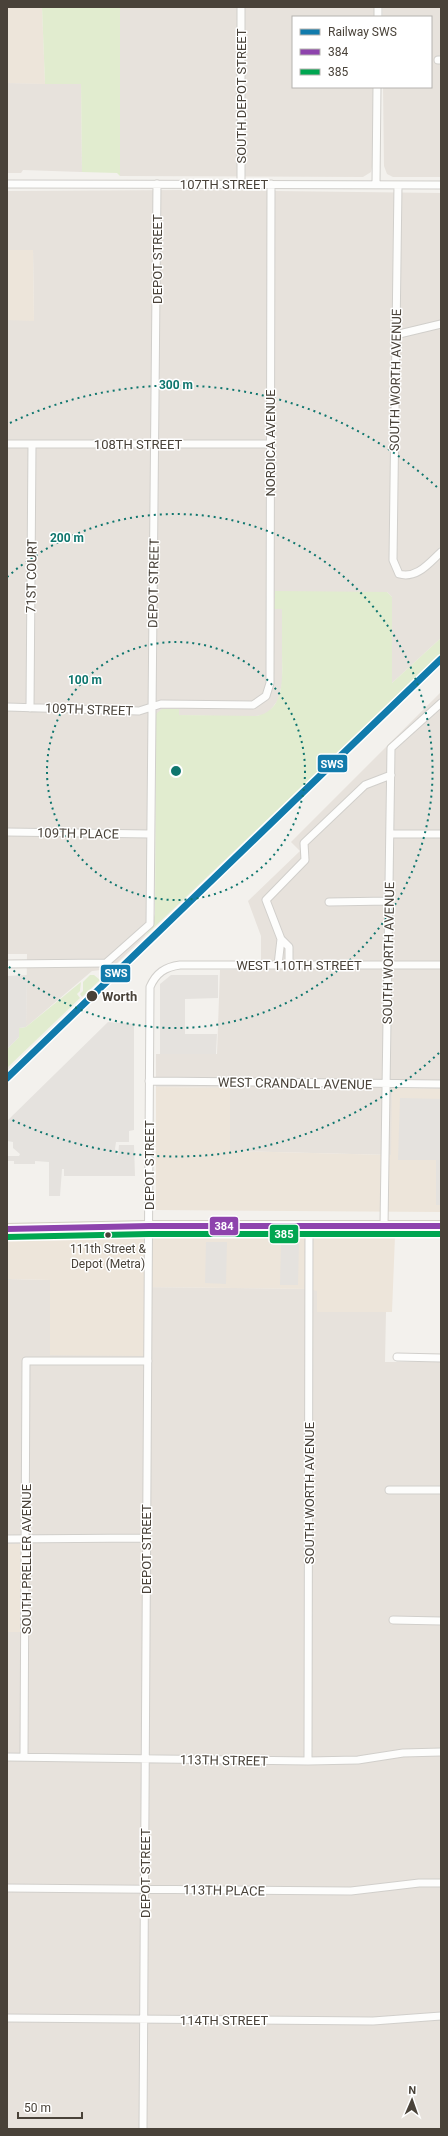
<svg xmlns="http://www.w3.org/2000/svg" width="448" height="2136" viewBox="0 0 448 2136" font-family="Roboto,sans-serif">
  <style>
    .residential { fill: #e7e2dc }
    .commercial { fill: #ede5da }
    .green { fill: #e1eccf }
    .parking { fill: #e5e2de }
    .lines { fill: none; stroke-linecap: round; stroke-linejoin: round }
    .street-casing { stroke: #d1cfcb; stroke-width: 9 }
    .secondary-casing { stroke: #d2cec4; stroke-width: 12 }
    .street { stroke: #fdfdfc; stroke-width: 7 }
    .secondary { stroke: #f7f5f0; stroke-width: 10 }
    .bus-1-casing { stroke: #fff; stroke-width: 9 }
    .bus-2-casing { stroke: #fff; stroke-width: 9 }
    .bus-1 { stroke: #8e44ad; stroke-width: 6 }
    .bus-2 { stroke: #00a651; stroke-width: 6 }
    .rail-1-casing { stroke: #fff; stroke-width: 10 }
    .rail-1 { stroke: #117bac; stroke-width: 7 }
    .ring { fill: none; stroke: #0f766e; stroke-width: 2; stroke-dasharray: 2 4 }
    .stop-dot { fill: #494239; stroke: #fff; stroke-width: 1.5 }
    .labels { text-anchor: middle; stroke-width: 3; stroke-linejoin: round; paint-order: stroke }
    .bus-label { font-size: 12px; fill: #494239; stroke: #fff }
    .street-label { font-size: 13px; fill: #494239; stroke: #fff }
    .stop-label { font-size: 13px; font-weight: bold; fill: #494239; stroke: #fff; text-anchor: start }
    .centre { fill: #0f766e; stroke: #fff; stroke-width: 2 }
    .ring-label { font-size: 12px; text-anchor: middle; font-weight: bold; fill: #0f766e; stroke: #fff; stroke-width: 3; stroke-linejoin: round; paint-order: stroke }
    .line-badge { stroke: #fff; stroke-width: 1.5 }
    .badge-label { font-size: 11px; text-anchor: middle; font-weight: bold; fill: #fff }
  </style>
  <rect width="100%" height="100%" fill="#f3f1ed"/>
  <path class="residential" d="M120,7h255v10h-82v70h82l-1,71 -3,14 -8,5 -243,-1z
    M383,7h58v170h-48l-6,-3 -3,-8 -1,-79h48v-70h-48z
    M7,83l74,1 1,88 -59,-2 -2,3h-14z
    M194,190l247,3v445l-49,45v-86l-5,-5 -105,17v75l-4,16 -9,12 -5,3 -16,2 -69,-2v-6l-24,9 -1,204 -10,15 -29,28 -14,5 -9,1 -66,56 1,-73h-20v-634h27l-1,-70h-26v-59z
    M441,692v397l-48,-1 -1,67 -162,-4v-63l-74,-1v-33h61l3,-84h41v-34l-13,-35 52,-50 -9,-9z
    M7,1279l43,1v75l93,-68 166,2 8,1 1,21 68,1 -1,50h56v767h-434v-497h13l2,-88h-15z"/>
  <path class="commercial" d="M7,7h35l3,77 -38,-1z
    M7,250h26l1,71 -27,-1z
    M156,1087l74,1v63l161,4 1,-67 49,1v123l-285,-2z
    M128,1234l267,2 -3,76h-75v-21l-7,-2 -166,-2v69l-94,-1v-75l-43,-1v-39z
    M7,1544h15l-2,88h-13z"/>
  <path class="green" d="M42,7h78v169l-3,-3 -35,-1 -1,-88h-36z
    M275,591l112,1 5,5v86l49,-45v16l-297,283 6,-8 5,-15 1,-200 6,-5h17v6l78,1c29,-6 25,-40 25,-63 0,-15 0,-29 0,-44h-8z
    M90,975h4l6,5 -18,17 -2,-3 3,-3v-9z
    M81,982l-1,9 -3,3 3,4 -73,70v-19l12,-12v-9l7,-1z"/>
  <path class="parking" d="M27,975l-1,52 -7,1v9l-12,12v-73z
    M171,975h47v23l-33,1v35h32l-1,20h-56v-70z
    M108,1022l26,2v106l-5,1v11h-13l-1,7 3,7 1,-11h15l1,31h-71v-7h-2l-2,27h-11v-34l-14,-1v3h-21v-3h-6l-1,43v-61l1,13h11l1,-2 -7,-6v-6l-6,-1v-20z
    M400,1098l41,1v106h-5v-45h-38z
    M206,1242h21l-1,42 -21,-1z
    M281,1243h18l-1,42h-18z"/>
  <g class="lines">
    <g class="street-casing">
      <path id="street" d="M241,7v177
        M378,17v-10
        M438,60h3
        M7,184l434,1
        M376,184l1,-97
        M398,185l-5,375 6,14c18,5 30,-11 42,-22
        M395,335l46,-11
        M7,444h263
        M7,707l132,4 22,-7 92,1 13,-9 4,-13 1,-499
        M30,708l2,-264
        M7,832l143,2
        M390,834h51
        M329,902l60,-1
        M281,939l8,8v18
        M7,964l99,-1 44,-39 7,-740
        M278,965l3,-26 -15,-39 39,-40 -1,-17 61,-58 26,-10
        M149,1081l292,3
        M384,1226l7,-478 50,-45
        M397,1357l44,1
        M389,1490h52
        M7,1539l139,-1
        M393,1620l48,1
        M7,1757l301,4 50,-1 45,-7 38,-1
        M24,1757l2,-396h122
        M308,1761l1,-535
        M7,1888l344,3 68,-8h22
        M7,2018l366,3 68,-5
        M143,2129l7,-1142c6,-14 15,-20 30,-22h261"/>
    </g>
    <g class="secondary-casing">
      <path id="secondary" d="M7,1229l142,-3h292"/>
    </g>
    <use href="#street" class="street"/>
    <use href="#secondary" class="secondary"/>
    <g class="bus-1-casing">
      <path id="bus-1" d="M7,1229l142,-3h292"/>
    </g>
    <g class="bus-2-casing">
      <path id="bus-2" d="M7,1237l142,-3h292"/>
    </g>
    <use href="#bus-1" class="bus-1"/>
    <use href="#bus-2" class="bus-2"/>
    <g class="rail-1-casing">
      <path id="rail-1" d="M7,1078l434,-419"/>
    </g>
    <use href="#rail-1" class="rail-1"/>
  </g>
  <g class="ring">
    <circle cx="176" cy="771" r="129"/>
    <path d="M7 577A257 257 0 1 1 7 965"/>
    <path d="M439 1053A386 386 0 0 1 10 1119M10 423A386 386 0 0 1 439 489"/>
  </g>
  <g class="stop-dot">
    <circle cx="92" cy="996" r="6"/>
    <circle cx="108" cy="1235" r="3.5"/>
  </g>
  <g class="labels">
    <g class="bus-label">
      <text x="108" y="1253">111th Street &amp;<tspan x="108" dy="15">Depot (Metra)</tspan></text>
    </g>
    <g class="street-label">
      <text transform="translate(241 96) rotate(-90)" y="5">SOUTH DEPOT STREET</text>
      <text x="224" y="189">107TH STREET</text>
      <text transform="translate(157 259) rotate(-90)" y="5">DEPOT STREET</text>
      <text transform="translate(395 380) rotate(-89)" y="5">SOUTH WORTH AVENUE</text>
      <text transform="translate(270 443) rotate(-90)" y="5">NORDICA AVENUE</text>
      <text x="138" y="449">108TH STREET</text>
      <text transform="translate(31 576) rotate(-89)" y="5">71ST COURT</text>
      <text transform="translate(153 583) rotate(-89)" y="5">DEPOT STREET</text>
      <text transform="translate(89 709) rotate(2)" y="5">109TH STREET</text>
      <text transform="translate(78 833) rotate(1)" y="5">109TH PLACE</text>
      <text transform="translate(388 953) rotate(-89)" y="5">SOUTH WORTH AVENUE</text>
      <text x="299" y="970">WEST 110TH STREET</text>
      <text transform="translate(295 1083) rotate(1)" y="5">WEST CRANDALL AVENUE</text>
      <text transform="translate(149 1165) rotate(-90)" y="5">DEPOT STREET</text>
      <text transform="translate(309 1493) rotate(-90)" y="5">SOUTH WORTH AVENUE</text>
      <text transform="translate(146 1549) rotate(-90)" y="5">DEPOT STREET</text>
      <text transform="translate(26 1559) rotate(-90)" y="5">SOUTH PRELLER AVENUE</text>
      <text transform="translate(224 1760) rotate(1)" y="5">113TH STREET</text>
      <text transform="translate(145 1873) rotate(-90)" y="5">DEPOT STREET</text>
      <text transform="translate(224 1890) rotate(1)" y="5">113TH PLACE</text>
      <text x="224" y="2025">114TH STREET</text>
    </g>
    <g class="stop-label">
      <text x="102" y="1001">Worth</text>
    </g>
  </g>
  <circle cx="176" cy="771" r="6" class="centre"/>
  <g class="ring-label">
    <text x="176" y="389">300 m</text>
    <text x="67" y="542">200 m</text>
    <text x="85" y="684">100 m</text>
  </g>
  <g class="line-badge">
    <rect x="317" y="754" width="31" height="19" rx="4" fill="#117bac"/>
    <rect x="100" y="964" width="31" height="19" rx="4" fill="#117bac"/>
    <rect x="209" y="1216" width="30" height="20" rx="4" fill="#8e44ad"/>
    <rect x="269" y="1224" width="30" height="20" rx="4" fill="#00a651"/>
  </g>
  <g class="badge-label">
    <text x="332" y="768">SWS</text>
    <text x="116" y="977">SWS</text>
    <text x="224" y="1230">384</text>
    <text x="284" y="1238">385</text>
  </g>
  <rect width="448" height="2136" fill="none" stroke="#494239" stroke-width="16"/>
  <rect x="292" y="16" width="140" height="72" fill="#ffffff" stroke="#b6b3b0"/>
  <rect x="300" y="29" width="20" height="6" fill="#117bac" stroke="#b6b3b0"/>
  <text x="328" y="36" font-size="12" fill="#494239">Railway SWS</text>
  <rect x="300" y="49" width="20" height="6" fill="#8e44ad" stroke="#b6b3b0"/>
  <text x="328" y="56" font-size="12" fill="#494239">384</text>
  <rect x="300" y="69" width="20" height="6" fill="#00a651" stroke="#b6b3b0"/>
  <text x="328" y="76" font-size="12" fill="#494239">385</text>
  <g transform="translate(412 2100) rotate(2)" stroke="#ffffff" stroke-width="3" paint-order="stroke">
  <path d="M0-3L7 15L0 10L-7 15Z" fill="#494239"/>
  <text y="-6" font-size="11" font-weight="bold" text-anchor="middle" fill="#494239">N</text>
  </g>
  <path d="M18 2112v6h64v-6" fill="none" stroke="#494239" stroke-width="2"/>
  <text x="24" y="2112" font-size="12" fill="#494239" stroke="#ffffff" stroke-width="3" paint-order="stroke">50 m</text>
</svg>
